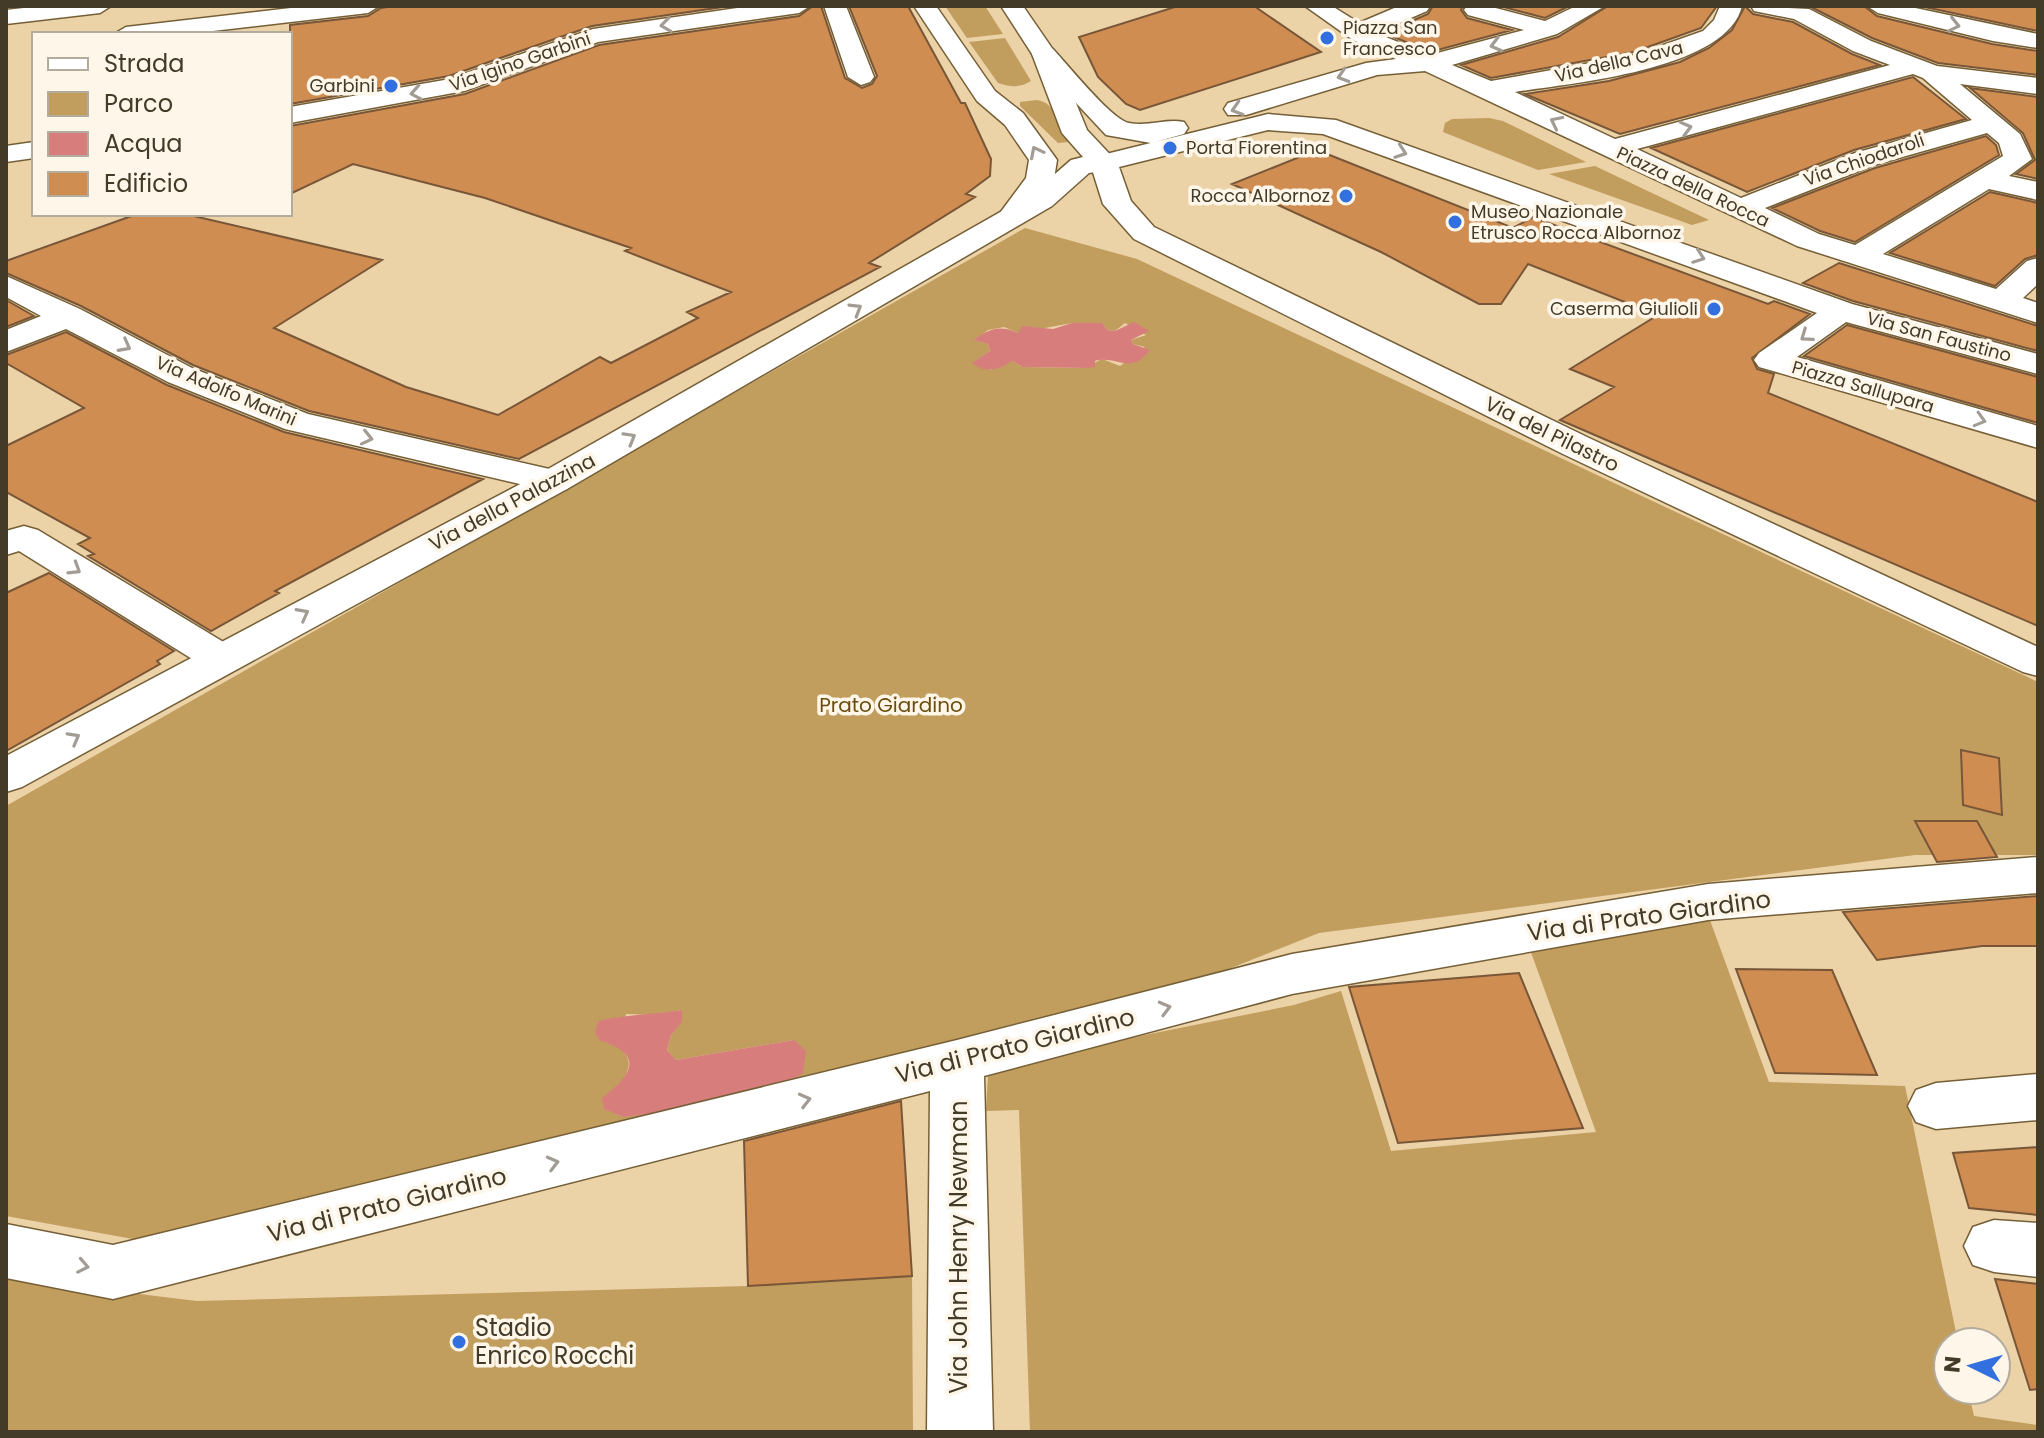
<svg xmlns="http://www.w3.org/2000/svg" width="2044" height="1438" viewBox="0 0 2044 1438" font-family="Poppins,sans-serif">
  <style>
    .green { fill: #c19d5e; fill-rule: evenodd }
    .water { fill: #d77e7d }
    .building { fill: #d08d52; stroke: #785638; stroke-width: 2 }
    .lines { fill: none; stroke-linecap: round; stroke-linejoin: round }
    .minor-casing { stroke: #755f37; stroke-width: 3 }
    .major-casing { stroke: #755f37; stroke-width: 3 }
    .minor { fill: #fff; fill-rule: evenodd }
    .major { fill: #fff; fill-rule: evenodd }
    .oneway { stroke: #a29c94 }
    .poi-dot { fill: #3170de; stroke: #fdf6e9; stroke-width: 3 }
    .labels { text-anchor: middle; stroke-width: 7; stroke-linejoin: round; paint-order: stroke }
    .far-poi-label { font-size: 18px; fill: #443a28; stroke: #fdf6e9; text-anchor: start }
    .far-street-label { font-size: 18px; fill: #443a28; stroke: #fdf6e9 }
    .street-label { font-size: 20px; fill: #443a28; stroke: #fdf6e9 }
    .park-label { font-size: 20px; fill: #6b4d0f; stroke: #fdf6e9 }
    .near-street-label { font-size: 24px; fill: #443a28; stroke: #fdf6e9 }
    .near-poi-label { font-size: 24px; fill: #443a28; stroke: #fdf6e9; text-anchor: start }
  </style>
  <rect width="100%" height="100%" fill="#ecd2a7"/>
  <path class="green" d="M945,6h40l18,28 -36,4z
    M1005,38l26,43c-11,7 -21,6 -33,2l-29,-41z
    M1037,100c19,3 24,26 31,42l-10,1 -38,-37v-4z
    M1489,118l14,3 83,41 -48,8 -95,-38 2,-9 7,-4z
    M1595,166l114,54 -17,5 -143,-51z
    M1025,228l112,31 901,423v173h-123l-596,78 -186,74 -1000,232 -127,-23v-410zM1072,323h31l4,7 8,1 10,-8 21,12 -15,5 2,4 12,3 -25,19 -18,-7 -17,9 -62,-1 -11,-6 -21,9 -18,-7 17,-12 -2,-7 -13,-4 13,-10 16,-3 14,6zM681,1010l1,11 -11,14 -4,15 9,10 118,-20 -172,43c9,-17 10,-23 -3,-37l7,-32 29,1z
    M1707,912l62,170 136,4 53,256h-10v48h20l6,26 64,9v7h-1008l-11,-322 -33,1 2,-36 28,-14 278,-56 47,-14 50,160 205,-19 -68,-188z
    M912,1276l1,156h-907v-154l191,23 551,-15z"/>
  <path class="water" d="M1134,322l15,9 -18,9 2,4 17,6c-20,26 -33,5 -55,11v6l-10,1 -62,-1 -11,-6c-13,9 -27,13 -40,2l18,-12 -2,-7 -14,-4c16,-12 26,-15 44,-7l4,-7 31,3 19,-6h31l4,7 8,1z
    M682,1010v12l-11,13 -4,15 9,10 118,-20 12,11 -3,22 -14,9 -142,32 -23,3 -20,-8 -2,-11c32,-24 42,-44 -3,-58l-4,-8 4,-11c28,-7 55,-6 83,-11z"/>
  <path class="building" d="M395,6h335l-138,20 -143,50 -159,28v-79l78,-9 13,-8z
    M813,6h8l24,72 17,10 10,-4 5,-8 -28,-70h59l53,97h4l26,56 -1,17 -24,18 9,3 -106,66 11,4 -361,192 -210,-48 -116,-46 -112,-59 -75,-33v-12l131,-47h48l197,46 -108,68 132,59 92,28 102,-58 11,6 87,-45 -11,-6 44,-20 -106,-41 6,-3 -146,-50 -132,-34 -63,30v-68l175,-32 134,-49 200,-29z
    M1178,6h76l67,46 -181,58 -14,-6 -28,-27 -19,-40z
    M1433,6h30l-2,4 6,8 45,12 -82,22 -46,-19 44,-19z
    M1500,6h69l-24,12z
    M1608,6h109l-16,22 -67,24 -143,26 -30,-13 97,-28z
    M1745,6l8,8 40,8 59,32 28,11 -260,69 -95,-40 84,-13 71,-19 29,-14 23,-18z
    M1809,6h55l13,10 115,28 46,7v24l-100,-12 -66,-25z
    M1920,6h118v25z
    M1913,77l53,42 -112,31 -107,42 -96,-44z
    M1970,88l68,9v82l-22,-5 19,-14 -12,-27z
    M1986,136l10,9 3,10 -144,87 -35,-11 -48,-23 103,-40z
    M1317,150l196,78 20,-11 235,87 6,-3 36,13 -58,44 5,11 17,5 -6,19 270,109v124l-478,-206 54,-33 -44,-18 88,-54 -130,-51 -27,40h-22l-98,-52 -149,-68z
    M1990,192l48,11v52l-13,4 -30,27 -105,-33z
    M1839,263l199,63v25l-185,-50 -50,-18z
    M6,300l28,16 -28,11z
    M1847,325l191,52v46l-234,-67z
    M66,332l101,53 117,47 199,47 -208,112 4,2 -68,38 -123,-75 6,-2 -16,-10 12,-6 -84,-46v-46l78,-38 -78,-45v-8z
    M49,573l125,78 -17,10 3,3 -154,87v-158z
    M1961,750l38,8 3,57 -39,-10z
    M1915,821h62l20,36 -60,5z
    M2038,896v50h-56l-105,14 -34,-48z
    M1736,969l96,1 45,105 -102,-2z
    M1519,973l64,155 -185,15 -49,-156z
    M901,1101l11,175 -164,10 -4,-145z
    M2038,1147v68l-69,-7 -16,-55z
    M1995,1279l43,5v105l-8,1z"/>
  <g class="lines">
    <g class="minor-casing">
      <path id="minor" d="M41,6h70l-11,7 -94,11v-14z
        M308,6h71l-11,7 -181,21h-73l12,-7z
        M824,6h22l28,71 -4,5 -9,3 -13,-8z
        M914,6h22l59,85 28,22 34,47 -3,19 -32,44h-20l-5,-6 29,-39 3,-18 -24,-35 -28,-24z
        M1305,6h27l27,17 40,-17h31l-3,5 -51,22 54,22 94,-25 -56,-15 -4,-5 3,-4h21l57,15 31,-15h29l-48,28 -105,31 39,16 144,-26 68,-24 11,-11 6,-14h22c-15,64 -170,77 -227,86l100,47 275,-74 -37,-14 -59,-32 -40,-8 -3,-5 58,3 62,32 66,25 101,12v16l-78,-10 60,50 12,25 -23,17 29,6v18l-49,-11 -106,65 113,35 31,-28 11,-3v26l-15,14 15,5v20l-241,-77 -372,-175 -48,4 -131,40h-18l-4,-6 4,-6 138,-40 30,-4 -43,-19zM1913,74l10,4 49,42 -117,33 -114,45 -104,-49zM1987,133l12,10 4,13 -148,89 -36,-11 -54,-26 109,-43z
        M1867,6h39l132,28v14l-45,-7 -115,-28z
        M1044,47l9,2c14,15 59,71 76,74 20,4 37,-5 55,-1l4,6 -4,6 -33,9 -45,-8 -71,-76 -3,-5z
        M1268,114l68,6 516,184 186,50v20l-192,-52 -49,35 241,69v22l-279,-81 -5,-7 5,-7 58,-40 -494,-179 -55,-4 -149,37 12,34 23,26 435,211 449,209v29l-15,-4 -460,-218 -429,-215 -31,-35 -13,-41 4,-6z
        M6,276l74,33 112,59 116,46 259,59 5,8 -5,8 -13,3 -269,-63 -117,-47 -102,-53 -60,23v-22l35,-14 -35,-19z
        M24,526l14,4 197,119 6,9 -6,9 -15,4 -15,-4 -186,-116 -13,4v-24z
        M2038,857v36l-330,27 -416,74 -308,82 9,356h-66l3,-341 -817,208 -107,-21v-54l107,21 844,-205 335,-86 416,-70z
        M2038,1074v46l-102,9 -20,-7 -8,-16 8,-16 20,-7z
        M1994,1220l44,3v54l-44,-5 -21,-7 -9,-19 9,-19z"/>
    </g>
    <g class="major-casing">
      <path id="major" d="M751,6h59l-11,7 -201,29 -134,49 -174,32v-16l160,-28 143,-50z
        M1001,6h22l33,48 31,76 31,33 -4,6 -25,4 -37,33 -485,283 -545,298 -16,5v-36l535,-283 491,-279 39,-34 12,-3 -21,-24 -30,-79z
        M34,142v16l-28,4v-16z"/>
    </g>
    <use href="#minor" class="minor"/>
    <use href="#major" class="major"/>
  </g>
  <defs><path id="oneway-chevron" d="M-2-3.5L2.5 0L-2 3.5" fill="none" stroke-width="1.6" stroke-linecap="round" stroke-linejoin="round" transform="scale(2)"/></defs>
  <g class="oneway">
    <use href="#oneway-chevron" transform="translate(666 25) rotate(172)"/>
    <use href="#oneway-chevron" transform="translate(1954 25) rotate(13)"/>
    <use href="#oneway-chevron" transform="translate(1496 45) rotate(165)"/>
    <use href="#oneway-chevron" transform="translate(1343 76) rotate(163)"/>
    <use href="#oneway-chevron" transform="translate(416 93) rotate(170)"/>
    <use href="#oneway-chevron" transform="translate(1237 109) rotate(163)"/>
    <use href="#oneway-chevron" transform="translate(1556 122) rotate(-154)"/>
    <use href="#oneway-chevron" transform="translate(1686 128) rotate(-15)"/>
    <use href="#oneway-chevron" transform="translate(1036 152) rotate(-117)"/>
    <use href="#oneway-chevron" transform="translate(1401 152) rotate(19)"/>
    <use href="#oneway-chevron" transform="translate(1699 257) rotate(20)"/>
    <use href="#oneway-chevron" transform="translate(856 309) rotate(-31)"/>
    <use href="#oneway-chevron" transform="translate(1806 336) rotate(145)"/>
    <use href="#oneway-chevron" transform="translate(125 346) rotate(28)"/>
    <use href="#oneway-chevron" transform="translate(1980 420) rotate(16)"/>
    <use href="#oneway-chevron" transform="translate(367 438) rotate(13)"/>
    <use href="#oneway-chevron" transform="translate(630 438) rotate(-30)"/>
    <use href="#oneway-chevron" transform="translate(75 569) rotate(32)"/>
    <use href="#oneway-chevron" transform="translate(303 614) rotate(-28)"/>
    <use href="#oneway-chevron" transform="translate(74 738) rotate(-29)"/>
    <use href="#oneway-chevron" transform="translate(1165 1008) rotate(-15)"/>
    <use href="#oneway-chevron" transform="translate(805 1100) rotate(-14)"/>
    <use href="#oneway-chevron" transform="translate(553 1163) rotate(-14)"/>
    <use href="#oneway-chevron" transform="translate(83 1266) rotate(11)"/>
  </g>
  <g class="poi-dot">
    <circle cx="1327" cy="38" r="8"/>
    <circle cx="391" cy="86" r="8"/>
    <circle cx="1170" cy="148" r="8"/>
    <circle cx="1346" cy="196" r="8"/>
    <circle cx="1455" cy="222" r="8"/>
    <circle cx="1714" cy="309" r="8"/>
    <circle cx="459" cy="1342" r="8"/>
  </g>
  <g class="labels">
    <g class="far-poi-label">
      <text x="1343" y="34">Piazza San<tspan x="1343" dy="21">Francesco</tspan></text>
      <text x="375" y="92" text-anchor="end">Garbini</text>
      <text x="1186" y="154">Porta Fiorentina</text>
      <text x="1330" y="202" text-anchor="end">Rocca Albornoz</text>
      <text x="1471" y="218">Museo Nazionale<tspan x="1471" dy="21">Etrusco Rocca Albornoz</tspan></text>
      <text x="1698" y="315" text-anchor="end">Caserma Giulioli</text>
    </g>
    <g class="far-street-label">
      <text transform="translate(520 62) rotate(-19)" y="6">Via Igino Garbini</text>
      <text transform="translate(1619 62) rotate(-13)" y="6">Via della Cava</text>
      <text transform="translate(1864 160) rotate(-19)" y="6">Via Chiodaroli</text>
      <text transform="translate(1693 187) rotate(25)" y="6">Piazza della Rocca</text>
      <text transform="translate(1939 337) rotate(15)" y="6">Via San Faustino</text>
      <text transform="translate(1863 387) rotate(16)" y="6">Piazza Sallupara</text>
      <text transform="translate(226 391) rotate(23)" y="6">Via Adolfo Marini</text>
    </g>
    <g class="street-label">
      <text transform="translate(1552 434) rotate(26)" y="7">Via del Pilastro</text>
      <text transform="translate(512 502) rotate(-28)" y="7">Via della Palazzina</text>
    </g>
    <g class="park-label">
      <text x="891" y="712">Prato Giardino</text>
    </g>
    <g class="near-street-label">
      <text transform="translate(1649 916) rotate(-8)" y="8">Via di Prato Giardino</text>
      <text transform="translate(1015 1046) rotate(-14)" y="8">Via di Prato Giardino</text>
      <text transform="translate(387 1205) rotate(-14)" y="8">Via di Prato Giardino</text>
      <text transform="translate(959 1247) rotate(-90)" y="8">Via John Henry Newman</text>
    </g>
    <g class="near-poi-label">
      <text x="475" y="1336">Stadio<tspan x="475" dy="28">Enrico Rocchi</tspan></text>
    </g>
  </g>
  <rect width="2044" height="1438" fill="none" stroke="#443a28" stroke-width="16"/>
  <rect x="32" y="32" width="260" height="184" fill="#fdf6e9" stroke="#b3ab9c" stroke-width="2"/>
  <rect x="48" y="58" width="40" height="12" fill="#ffffff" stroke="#b3ab9c" stroke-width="2"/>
  <text x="104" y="72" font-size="24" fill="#443a28">Strada</text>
  <rect x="48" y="92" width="40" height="24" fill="#c19d5e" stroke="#b3ab9c" stroke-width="2"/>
  <text x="104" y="112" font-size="24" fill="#443a28">Parco</text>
  <rect x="48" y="132" width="40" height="24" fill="#d77e7d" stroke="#b3ab9c" stroke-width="2"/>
  <text x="104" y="152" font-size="24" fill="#443a28">Acqua</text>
  <rect x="48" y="172" width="40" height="24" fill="#d08d52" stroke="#b3ab9c" stroke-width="2"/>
  <text x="104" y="192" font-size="24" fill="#443a28">Edificio</text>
  <g transform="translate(1972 1366) rotate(275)"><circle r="38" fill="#fdf6e9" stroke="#b3ab9c" stroke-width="2"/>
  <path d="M0-6L14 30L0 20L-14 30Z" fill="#3170de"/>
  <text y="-12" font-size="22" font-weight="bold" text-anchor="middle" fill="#443a28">N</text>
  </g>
</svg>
